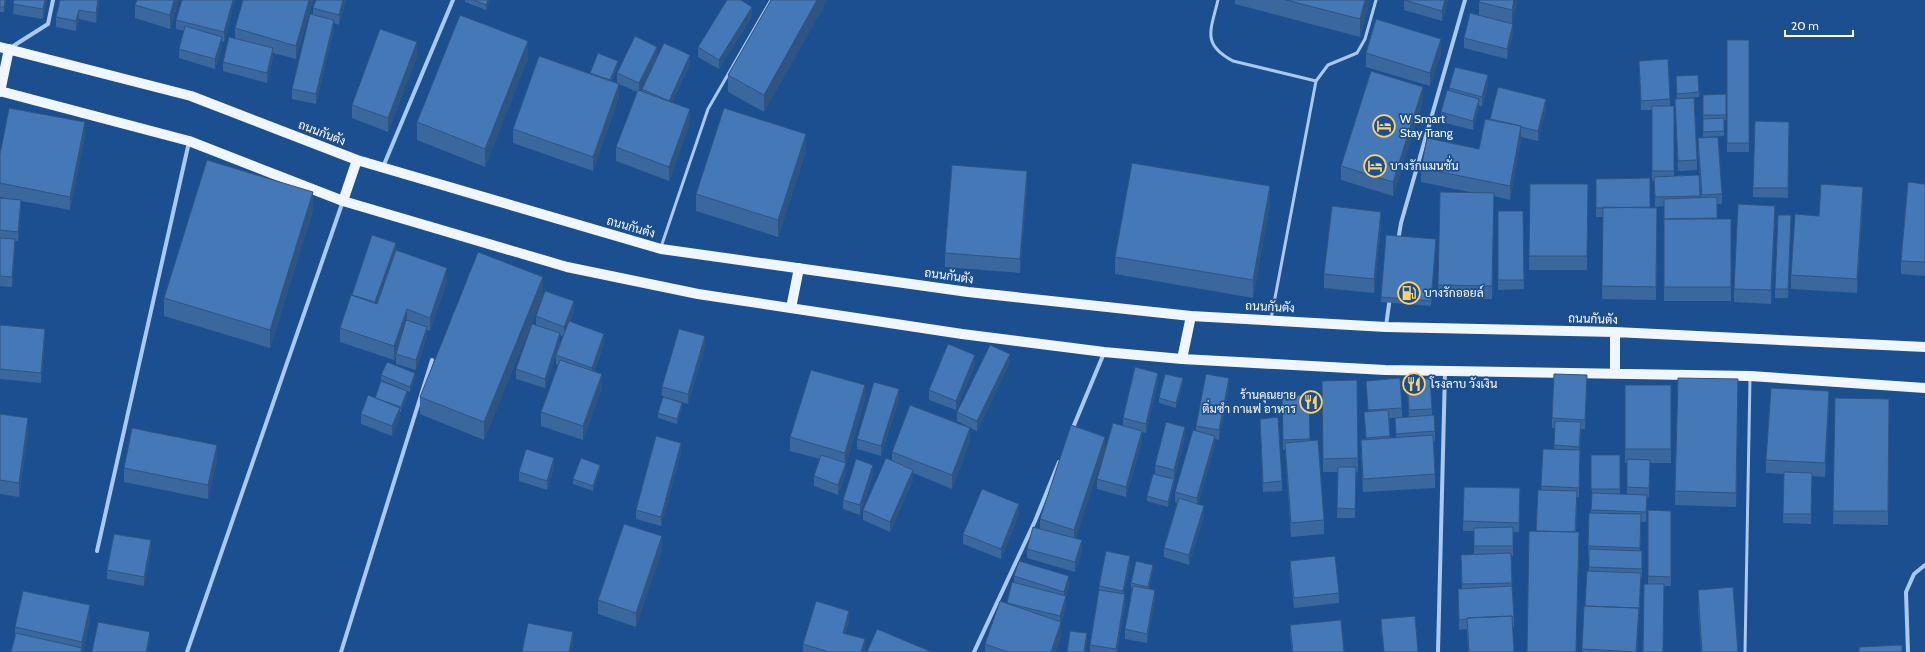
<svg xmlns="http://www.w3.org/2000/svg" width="1925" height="652" viewBox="0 0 1925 652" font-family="Cabin,Sarabun,sans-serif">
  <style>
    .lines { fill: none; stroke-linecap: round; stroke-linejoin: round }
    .lane { stroke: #a9c9ee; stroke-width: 3 }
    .street { stroke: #a9c9ee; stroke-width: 4 }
    .primary { stroke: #f0f6ff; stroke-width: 10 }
    .wall { fill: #3a679d; fill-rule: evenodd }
    .shaded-wall { fill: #305480 }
    .building { fill: #4478b7; stroke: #305480 }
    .labels { text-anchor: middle; stroke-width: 3.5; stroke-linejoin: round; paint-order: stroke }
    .poi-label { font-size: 12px; fill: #fff; stroke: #1b4f8f; text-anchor: start }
    .street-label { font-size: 12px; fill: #fff; stroke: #1b4f8f }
  </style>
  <rect width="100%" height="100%" fill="#1b4f8f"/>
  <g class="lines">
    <path class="lane" d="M1218,0c-7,30 -17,44 15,61l83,20 -45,238
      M1316,81l12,-16 29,-12 8,-14 11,-39
      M661,247l47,-138 63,-109
      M1745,652l5,-274"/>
    <path class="street" d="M10,48l38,-24 5,-24
      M383,167l70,-167
      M1398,241l3,-18 64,-223
      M1386,326l4,-29
      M1072,430l32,-77
      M97,551l92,-409
      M187,652l156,-451
      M341,652l91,-292
      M974,652l61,-131 24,-59
      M1438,652l7,-280
      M1908,652l-2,-60 8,-18 11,-9"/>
    <path class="primary" d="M0,47l191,49 166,64 304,89 307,43 223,24 195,11 229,5 310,15
      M0,91l189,50 154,60 224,66 131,27 264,40 142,18 78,7 203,11 365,6 175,12
      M0,92l9,-43
      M343,201l14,-41
      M791,308l8,-40
      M1615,332v41
      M1182,359l9,-43"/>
  </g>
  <path class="wall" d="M0,0h6l-2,12h-4z
    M14,0h33l-4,19 -30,-5z
    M99,0v4l-3,19 -17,-4 -3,12 -20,-4v-10z
    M137,0h42l-9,29 -35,-11v-13z
    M182,0h53l-11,42 -2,-1v5l-7,23 -36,-11v-9l5,-18 -8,-2v-9z
    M243,0h70l-17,59 -23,-6v5l-6,25 -44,-12v-9l12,-23v-11z
    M346,0l-7,25 -5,-2v6l-18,75 -24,-5v-10l21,-74v-7z
    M465,0h25l-4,10 -21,-8z
    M771,0h56l-63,112 -36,-20v-17z
    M1235,0h135l-10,37 -125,-33z
    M1404,0h44l-6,21 -38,-11z
    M1517,0l-5,23 1,10 -6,26 -43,-11v-10l15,-23v-13z
    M752,16l-33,53 -21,-12v-10z
    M1727,40h22v112h-22z
    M1366,53h75l-11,33 -64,-19z
    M417,56l-29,76 -36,-14v-13z
    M657,56l-17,34 2,1v-2l48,-24 -18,37 18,21 -21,58 -53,-20v-14l21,-55 -18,-8v13l-26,74 -80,-28v-14l77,-56 28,-7 -6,15 5,2v-10z
    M528,58l-43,109 -68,-27v-18z
    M1639,61l31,38v7h4v70l25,-1 1,22h1l-3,-49v-10l24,56v10h-5v15h14v82h-67v-95l-9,1 -1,-26h-2v-71h-11z
    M1676,81l23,11v5l-22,2z
    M1488,85l-6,21h-3v2l-6,22 -32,-8v-10l8,-21v-3z
    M1726,94v26h-2v16l-21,1v-42z
    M1675,99l22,61v10l-19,1z
    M1423,101l-30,95 -52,-16v-14z
    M1546,108l-8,33 -17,-4v3l-11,60 -16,-4 -2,103 -54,-1v-13l36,-92 -53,-11v-14l58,-19 11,-30z
    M1789,122l-1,76 -35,-1v-9z
    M85,136l-15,74 -49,-9v9l-3,31h-3v8l-3,38 -12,-1v-88l11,1 -11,-2v-43z
    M806,151l-28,86 -82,-26v-17z
    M1650,178v30h7l-1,92 -54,-1 1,-82h-7v-38z
    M1530,184h58l-1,86h-58z
    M1925,184v92l-24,-2v-13z
    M1027,185l-7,88 -75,-6v-14z
    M1863,201l-6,92 -66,-4v-14l28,-59z
    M1270,204l-17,94 -138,-24v-17z
    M313,210l-43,138 -106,-32v-18z
    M1498,211h25l1,78 -26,1z
    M1775,219l-4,85 -37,-2v-13z
    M1791,225l-3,73h-13v-9z
    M1381,226l-7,67 -50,-5v-14z
    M1436,244l-5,62 -50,-4v-5z
    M396,251l51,31 -17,49 -3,-1v6l-11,34 -20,-6v-9l-2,5 -54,-18v-14l12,-33z
    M543,295l-59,145 -64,-26v-17z
    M574,311l-4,10 34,22 -10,29 8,16 -19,52 -42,-14v-14l17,-47 -2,-1v-9l7,-18 -3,-2v8l-15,45 -29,-9v-10l20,-44v-9z
    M0,325l45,14 -4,44 -41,-4z
    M705,346l-17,58 -26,-8v-9z
    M1010,363l-33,68 -20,-10v-9z
    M975,364l-19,46 -27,-10v-10z
    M381,375l34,3 -5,14 -3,-1v5l-6,16h-1v5l-8,19 -31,-12v-10l14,-16 28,-9 -22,-9z
    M1407,379l25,30v6l3,16v10h-2l2,33v14l-72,4 -2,-38v-14l5,-1 -2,-27h4l-2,-31 36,27v9h7l-2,-28zM1389,418h6l1,19 -6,1z
    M1357,380l1,92h-2l-1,46h-18l1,-46h-15l-1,-91z
    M1158,383l-12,50 -4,-1v9l-16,56 -29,-8v-10l26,-53v-8z
    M1183,383l-7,25 -17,-5v-5z
    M1587,385l-2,44h-4l-1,21v10l-1,37h-2l-1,35 3,18 -43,-19 5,-41 2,-41h11l1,-21h-3v-10z
    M1625,385h46v78h-21l-1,34h-2l-1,25h-5l-1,29h2v27h-1l-4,74h-55l2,-46h1l4,-35v-15h-1v-10l4,-48 -1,-43h29v39l7,1v-32h-2z
    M1229,387l-10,53 -4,-1v6l-17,59 6,11 -15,50 -25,-8v-9l13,-45 -2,-1v-10l21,-62v-4z
    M1738,393l-2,114 -61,-2v-14z
    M1309,395l1,46 14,79v14l-33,3 -6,-87h-2l-1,-54z
    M1835,398l54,1 -1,126 -55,-1z
    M865,399l-19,66v8l-8,22 -24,-9v-10l6,-17 -30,-8v-14z
    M899,399l-18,57 -24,-7v-10z
    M1829,405l-4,72 -13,-1 -1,48 -28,-1 1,-49 -18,-1v-13z
    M682,407l-5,17 -19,-6v-5z
    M0,414l28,18 -9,65 -19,-3z
    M1260,419l22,62v10l-19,1z
    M1071,425l5,114 6,11 -7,22 -48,-14v-9l13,-20v-10z
    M1185,437l-11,43v4l-6,23 -21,-6v-5l8,-21v-10z
    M970,442l-18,47 -39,-16v7l-23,52 -27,-12v-10l29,-49v-9z
    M681,453l-20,73 -25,-7v-9z
    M217,459l-9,40 -84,-17v-14z
    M554,468l-7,22 -28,-9v-9z
    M600,470l-7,21 -20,-7v-5z
    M873,474l-13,41 -17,-6v-9z
    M1520,498l-1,34h-6v24h-2l1,30 2,31v10h-2l2,25h-46l-1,-23 -8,1 -1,-41h4l-1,-34 13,-1v-23h-11v-10z
    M1648,510l23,1v75h-7l-16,-2z
    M1019,514l-18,45 -38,-15v-10z
    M151,550l-7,36 -37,-7v-9z
    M662,550l-26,77 -38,-13v-14z
    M1290,561l49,32v10l-45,5 -4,-37z
    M1130,565l-6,29 1,10 -8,48h-27v-7l9,-55v-4z
    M1153,569l-4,20 6,11 -8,43 -22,-4v-10l7,-40 -1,-1v-5z
    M1014,576l55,10 -3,10v10l-5,17v12l-5,17h-71v-8l22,-40 7,-22z
    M1698,590l40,62h-37l-3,-45z
    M90,619l-7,33h-72l4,-18v-7z
    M1381,619l37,33h-34l-3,-23z
    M849,621l-4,12 20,16 -1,3h-61v-8z
    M1290,625l54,27h-52l-2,-18z"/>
  <path class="shaded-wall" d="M5,0h1l-2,12v-5z
    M45,0h2l-4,19v-10z
    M98,0h1v4l-3,19v-10z
    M174,0h5l-9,29v-14z
    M233,0h2l-11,42v-10z
    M309,0h4l-17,59v-13z
    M343,0h3l-7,25v-10z
    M488,0h2l-4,10v-5z
    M817,0h10l-63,112v-17z
    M1365,0h5l-10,37v-18z
    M1445,0h3l-6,21v-10z
    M1514,0h3l-5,24v-14z
    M752,7v9l-33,53v-9z
    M79,10v9l-3,12v-10z
    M334,20v9l-18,75v-10z
    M1513,24v9l-6,26v-10z
    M222,37v9l-7,23v-10z
    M1441,39v14l-11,33v-13z
    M528,41v17l-43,109v-18z
    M417,42v14l-29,76v-14z
    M657,47v9l-18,37v-10z
    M273,48v10l-6,25v-10z
    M690,55v10l-21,46v-10z
    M618,61v5l-8,21v-5z
    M1488,75v10l-6,21v-9z
    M619,84v13l-26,74v-14z
    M1423,87v14l-30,95v-14z
    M1479,99v9l-6,22v-9z
    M1546,99v9l-8,33v-10z
    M690,109v14l-21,58v-14z
    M85,122v14l-15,74v-13z
    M1521,126v14l-11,60v-14z
    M806,134v17l-28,86v-17z
    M1027,171v14l-7,88v-14z
    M1270,186v18l-17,94v-18z
    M1863,187v14l-6,92v-14z
    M313,192v18l-43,138v-18z
    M21,200v10l-3,31v-9z
    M1775,206v13l-4,85v-14z
    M1381,212v14l-7,67v-14z
    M15,239v10l-3,38v-10z
    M1436,239v5l-5,62v-5z
    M396,243v10l-21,59v-10z
    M447,268v14l-17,49v-13z
    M543,277v18l-59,145v-18z
    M574,301v10l-10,26v-10z
    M407,309v14l-13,37v-14z
    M427,327v9l-11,34v-10z
    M45,329v10l-4,44v-10z
    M560,333v10l-15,45v-9z
    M604,334v9l-12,34v-9z
    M705,336v10l-17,58v-10z
    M1010,354v9l-33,68v-10z
    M975,355v9l-19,46v-9z
    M415,373v5l-5,14v-5z
    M1158,373v10l-12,50v-9z
    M602,374v14l-19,52v-14z
    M1183,378v5l-7,25v-5z
    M1229,378v9l-10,53v-10z
    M865,385v14l-19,66v8l-8,22v-10l7,-20v-12z
    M899,389v10l-18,57v-10z
    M407,391v5l-6,16v-5z
    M1829,391v14l-4,72v-14z
    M682,403v4l-5,17v-5z
    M400,408v9l-8,19v-10z
    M28,418v14l-9,65v-14z
    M1581,422v10l-2,24v-9z
    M1185,427v10l-11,43v-10z
    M970,428v14l-18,47v-14z
    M1142,431v10l-16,56v-10z
    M1215,436v9l-18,63v-10z
    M1105,437v14l-31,93v-14z
    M681,443v10l-20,73v-9z
    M217,445v14l-9,40v-14z
    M554,458v10l-7,22v-9z
    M600,465v5l-7,21v-5z
    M873,465v9l-13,41v-10z
    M913,470v10l-23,52v-10z
    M1174,479v5l-6,23v-5z
    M1019,504v10l-18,45v-10z
    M1204,506v9l-15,50v-10z
    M1579,532v18l-3,102z
    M662,536v14l-26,77v-14z
    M151,540v10l-7,36v-9z
    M1082,540v10l-7,22v-10z
    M1130,556v9l-7,35v-9z
    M1153,565v4l-5,23v-5z
    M1641,573v10l-2,37v-10z
    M1069,576v10l-5,15v-9z
    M1155,590v10l-8,43v-9z
    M1125,594v10l-8,48h-1z
    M1066,596v10l-5,17v12l-5,17h-5l9,-28v-8z
    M90,605v14l-7,33h-2l1,-10z
    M1639,608v14l-2,30h-1z
    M849,611v10l-6,21v-9z
    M150,632v10l-2,10h-2z
    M573,632v14l-2,6h-2z
    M1087,633v10l-1,9h-2z
    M865,639v10l-1,3h-3z"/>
  <path class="building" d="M0,0h5l-1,7h-4z
    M14,0h31l-2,9 -30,-5z
    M60,0h38l-2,13 -17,-3 -3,11 -20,-4z
    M137,0h37l-4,15 -35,-10z
    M182,0h51l-9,32 -48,-12z
    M243,0h66l-13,46 -61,-18z
    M316,0h27l-4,15 -26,-7z
    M473,0h15l-2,5z
    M727,0h14l11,7 -33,53 -21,-13z
    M771,0h46l-53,95 -36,-20z
    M1286,0h79l-5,19z
    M1404,0h41l-3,11z
    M1480,0h34l-2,10 -33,-8z
    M1470,13l43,11 -6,25 -43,-11z
    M310,14l24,6 -18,74 -24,-5z
    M460,15l68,26 -43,108 -68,-27z
    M1376,19l65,20 -11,34 -64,-20z
    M185,26l37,11 -7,22 -36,-10z
    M380,29l37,13 -29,76 -36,-13z
    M635,36l22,11 -18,36 -22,-10z
    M229,37l44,11 -6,25 -44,-11z
    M1727,40h22v103h-22z
    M664,43l26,12 -21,46 -27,-12z
    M598,53l20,8 -8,19 -20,-7z
    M539,56l80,28 -26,73 -80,-28z
    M1668,59l2,40 -29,2 -2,-40z
    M1455,67l33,8 -6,22 -33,-9z
    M1371,71l52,16 -30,95 -52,-16z
    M1698,75l1,17 -22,2 -1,-18z
    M1498,87l48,12 -8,32 -17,-4v-1l-31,-7z
    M638,90l52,19 -21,58 -53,-20z
    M1447,90l32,9 -6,22 -32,-9z
    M1726,94v21h-23v-20z
    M1694,98l3,62 -19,1 -3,-62z
    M1652,106h22v65h-22z
    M9,108l76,14 -15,75 -70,-14v-29z
    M724,108l82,26 -28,86 -82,-26z
    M1724,118v13l-21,1v-13z
    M1485,119l36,7 -11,60 -89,-18 6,-30 52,11z
    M1755,121l34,1 -1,66h-35z
    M1718,137l4,57 -20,1 -4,-57z
    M207,160l106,32 -43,138 -106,-32z
    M1132,163l138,23 -17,94 -138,-23z
    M952,165l75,6 -7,88 -75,-6z
    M1699,175l1,21 -45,1 -1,-20z
    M1650,178v29l-54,1v-29z
    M1908,182l17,2v78l-24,-1z
    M1530,184h58l-1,72h-58z
    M1821,184l42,3 -6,92 -66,-4 4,-61 24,2z
    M1440,192l54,1 -2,93 -54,-1z
    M1717,197v21l-53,1v-20z
    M0,198l21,2 -3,32 -18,-2z
    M1738,204l37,2 -4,84 -37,-1z
    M1332,206l49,6 -7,67 -50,-5z
    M1603,207l54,1 -1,79 -54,-1z
    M1498,211h25l1,69h-26z
    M1778,215h13l-3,74h-13z
    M1664,219h67v68h-67z
    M372,235l24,8 -21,59 -23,-7z
    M1386,235l50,4 -5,62 -50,-4z
    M0,238l15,1 -3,38 -12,-1z
    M396,250l51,18 -17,50 -23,-9 -13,37 -54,-18 11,-33 26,9z
    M478,252l65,25 -59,145 -64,-25z
    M545,291l29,10 -10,26 -28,-11z
    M406,320l21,7 -11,33 -20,-6z
    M569,321l35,13 -12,34 -36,-13z
    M532,324l28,9 -15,46 -29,-10z
    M0,325l45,4 -4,44 -41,-4z
    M679,329l26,7 -17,58 -26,-7z
    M948,344l27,11 -19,46 -27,-11z
    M990,345l20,9 -33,67 -20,-9z
    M560,360l42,14 -19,52 -42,-14z
    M387,362l28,11 -5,14 -29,-12z
    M1135,367l23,6 -12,51 -23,-6z
    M811,370l54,15 -20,68 -55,-16z
    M1165,374l18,4 -7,25 -17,-5z
    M1206,374l23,4 -10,52 -23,-4z
    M1554,374l33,1 -2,45 -33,-2z
    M1400,378l2,30 -34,2 -2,-29z
    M1430,378l2,31 -23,1 -2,-31z
    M1678,378l60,1 -2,114 -61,-2z
    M1357,380l1,78 -35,1 -1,-78z
    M381,381l26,10 -6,16 -26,-9z
    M874,382l25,7 -18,57 -24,-7z
    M1625,385h46v64h-46z
    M1771,388l58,3 -4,72 -59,-3z
    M368,395l32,13 -8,18 -31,-12z
    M1309,395l1,44 -27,1 -1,-44z
    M663,397l19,6 -5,16 -19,-6z
    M1835,398l54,1 -1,112h-55z
    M910,405l60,23 -18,47 -60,-23z
    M1388,410l2,26 -24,2 -2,-26z
    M0,414l28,4 -9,65 -19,-3z
    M1434,415l1,16 -39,3 -1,-16z
    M1278,417l4,64 -19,2 -3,-64z
    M1555,421l26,1 -2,25 -25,-2z
    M1166,422l19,5 -11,43 -19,-5z
    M1113,423l29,8 -16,56 -29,-8z
    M1071,425l34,12 -31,93 -34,-11z
    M132,428l85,17 -9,40 -84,-17z
    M1193,430l22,6 -18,62 -22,-6z
    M1433,435l2,39 -72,5 -2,-39z
    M656,436l25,7 -20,74 -25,-7z
    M1318,440l6,80 -33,3 -6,-80z
    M526,449l28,9 -7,23 -28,-9z
    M1543,449l37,1 -1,38 -38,-2z
    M821,455l25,8 -8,22 -24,-9z
    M1591,455h29v34h-29z
    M581,458l19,7 -7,21 -20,-7z
    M886,458l27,12 -23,52 -27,-12z
    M856,459l17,6 -13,40 -17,-5z
    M1627,459l23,1 -1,28 -22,-1z
    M1338,467h18l-1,42 -18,-1z
    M1784,472l28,1 -1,41h-28z
    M1153,474l21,5 -6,23 -21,-6z
    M1464,487l56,1 -1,35 -56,-2z
    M982,489l37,15 -18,45 -38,-15z
    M1538,490l39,1 -2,41 -39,-1z
    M1592,493l55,2 -1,17 -55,-2z
    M1179,498l25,8 -15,49 -25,-7z
    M1648,510l23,1v66l-23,-1z
    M1589,513l52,1 -1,34 -52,-2z
    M624,524l38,12 -26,77 -38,-13z
    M1033,527l49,13 -7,22 -48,-13z
    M1513,527v19h-39v-18z
    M1529,531l50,1 -3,120h-49z
    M114,534l37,6 -7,37 -37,-7z
    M1589,549l53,2v18l-53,-2z
    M1106,551l24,5 -7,35 -24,-5z
    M1511,553l1,30 -50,1 -1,-29z
    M1335,556l4,37 -45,5 -4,-37z
    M1019,561l50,15 -5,16 -50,-16z
    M1136,561l17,4 -5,22 -17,-4z
    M1587,571l54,2 -2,37v-2l-54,-2z
    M1012,582l54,14 -6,20 -53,-13z
    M1644,584h20l-1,68h-20z
    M1133,586l22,4 -8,44 -22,-5z
    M1512,586l2,31h-2v-1l-45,2v1l-8,1 -1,-31z
    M1733,587l5,65h-36l-4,-62z
    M1099,590l26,4 -9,55 -26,-4z
    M23,591l67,14 -8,37 -67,-15z
    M816,601l33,10 -6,22 22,6 -4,13h-32l-26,-8z
    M1000,601l61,21 -10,30h-43l-23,-8z
    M1584,606l55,2 -3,44 -54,-3z
    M1415,616l3,36h-34l-3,-33z
    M1512,616l2,36h-45l-2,-34z
    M1341,620l3,32h-51l-3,-27z
    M98,622l52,10 -4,20h-54z
    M528,623l45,9 -4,20h-47z
    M877,629l55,23h-65z
    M1070,631l17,2 -3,19h-17z
    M16,633l66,15 -1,4h-70z
    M1902,645v7h-43v-5z"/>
  <defs>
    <g id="hotel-ring" transform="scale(1.15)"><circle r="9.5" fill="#1b4f8f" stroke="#ffd166" stroke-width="1.5"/><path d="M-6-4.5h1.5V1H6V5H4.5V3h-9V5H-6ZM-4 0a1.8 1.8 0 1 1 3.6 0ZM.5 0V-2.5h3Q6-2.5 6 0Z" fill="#ffd166"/></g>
    <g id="fuel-ring" transform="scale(1.15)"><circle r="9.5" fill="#1b4f8f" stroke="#ffd166" stroke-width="1.5"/><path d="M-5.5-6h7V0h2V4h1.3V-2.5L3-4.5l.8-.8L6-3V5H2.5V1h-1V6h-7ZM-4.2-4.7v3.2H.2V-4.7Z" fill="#ffd166"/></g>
    <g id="restaurant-ring" transform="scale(1.15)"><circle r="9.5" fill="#1b4f8f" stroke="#ffd166" stroke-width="1.5"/><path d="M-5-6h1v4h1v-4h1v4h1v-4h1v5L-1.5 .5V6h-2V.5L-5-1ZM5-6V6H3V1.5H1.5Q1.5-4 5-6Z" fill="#ffd166"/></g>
  </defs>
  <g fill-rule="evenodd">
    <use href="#hotel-ring" x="1384" y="126"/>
    <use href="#hotel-ring" x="1375" y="166"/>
    <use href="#fuel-ring" x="1409" y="293"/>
    <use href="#restaurant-ring" x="1414" y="384"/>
    <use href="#restaurant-ring" x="1311" y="402"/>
  </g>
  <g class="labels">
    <g class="poi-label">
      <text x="1400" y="123">W Smart<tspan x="1400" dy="14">Stay Trang</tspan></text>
      <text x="1390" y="170">บางรักแมนชั่น</text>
      <text x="1424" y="297">บางรักออยล์</text>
      <text x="1430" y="388">โรงลาบ วังเงิน</text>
      <text x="1296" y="399" text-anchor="end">ร้านคุณยาย<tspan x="1296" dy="14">ติ่มซำ กาแฟ อาหาร</tspan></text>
    </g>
    <g class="street-label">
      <text transform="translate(322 133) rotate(21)" y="4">ถนนกันตัง</text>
      <text transform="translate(631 227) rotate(16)" y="4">ถนนกันตัง</text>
      <text transform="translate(949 276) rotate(8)" y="4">ถนนกันตัง</text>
      <text transform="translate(1270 307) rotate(3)" y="4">ถนนกันตัง</text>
      <text transform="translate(1593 319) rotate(2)" y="4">ถนนกันตัง</text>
    </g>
  </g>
  <path d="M1785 30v6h68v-6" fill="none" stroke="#ffffff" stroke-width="2"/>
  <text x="1791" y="30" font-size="12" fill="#ffffff" stroke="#1b4f8f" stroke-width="3" paint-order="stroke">20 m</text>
</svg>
